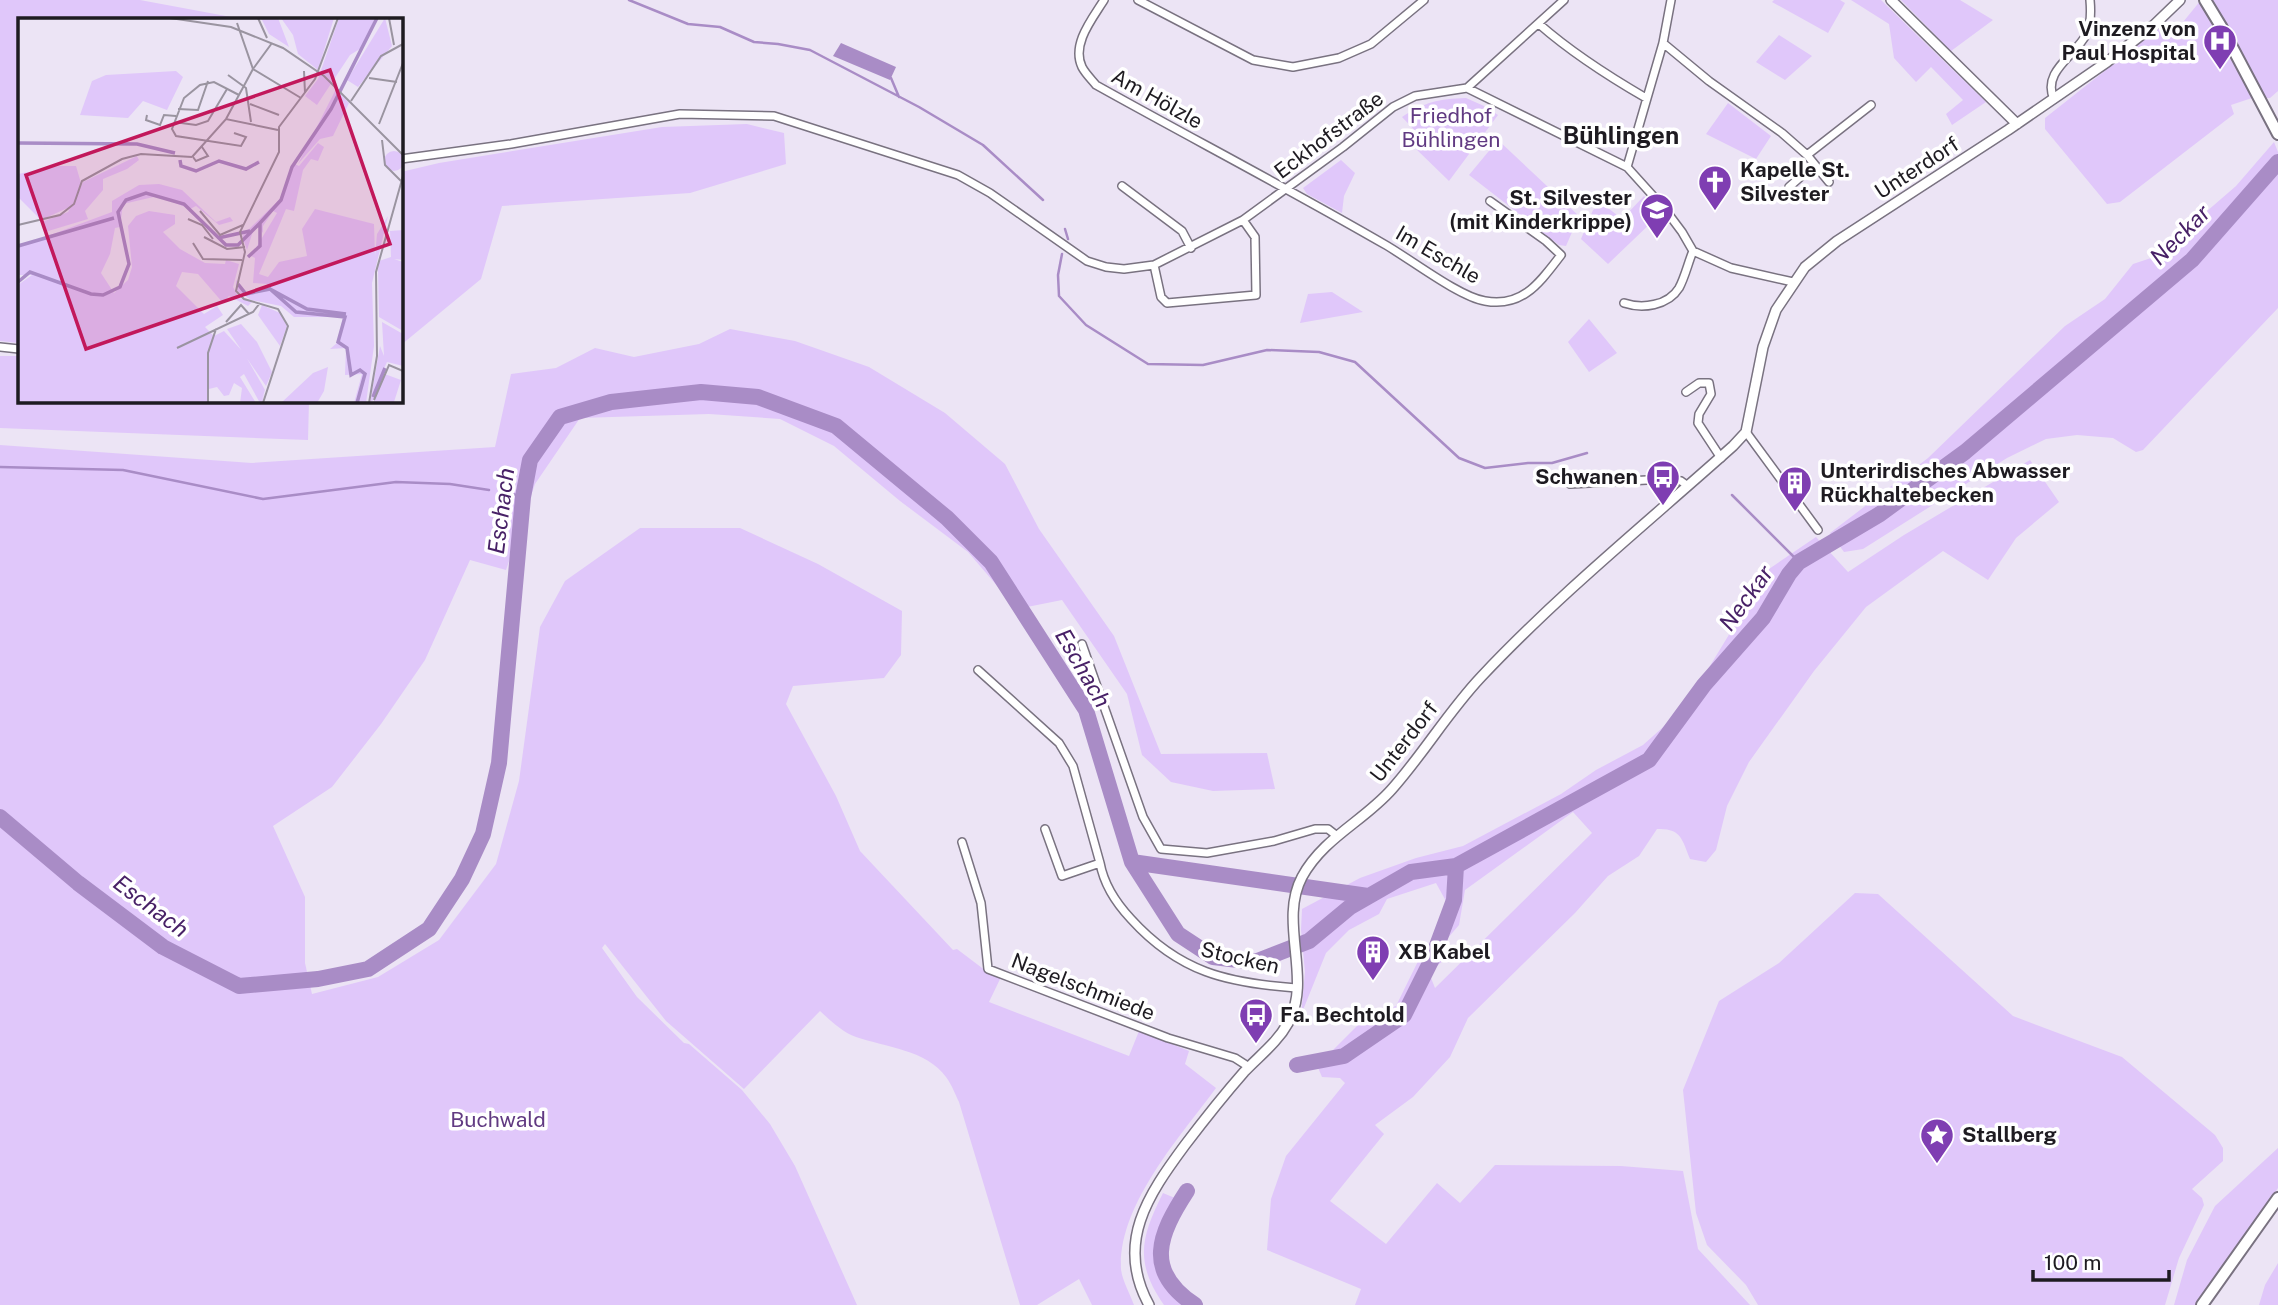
<svg xmlns="http://www.w3.org/2000/svg" width="2278" height="1305" viewBox="0 0 2278 1305" font-family="'Public Sans',sans-serif">
  <style>
    .green { fill: #e0c7fa }
    .water { fill: #a98cc6 }
    .lines { fill: none; stroke-linecap: round; stroke-linejoin: round }
    .stream { stroke: #a98cc6; stroke-width: 2.5 }
    .river { stroke: #a98cc6; stroke-width: 16 }
    .minor-casing { stroke: #797280; stroke-width: 10 }
    .tertiary-casing { stroke: #797280; stroke-width: 12 }
    .primary-casing { stroke: #797280; stroke-width: 14 }
    .minor { stroke: #fff; stroke-width: 7 }
    .tertiary { stroke: #fff; stroke-width: 9 }
    .primary { stroke: #fff; stroke-width: 10 }
    .labels { text-anchor: middle; stroke-width: 7; stroke-linejoin: round; paint-order: stroke }
    .poi-label { font-size: 21px; font-weight: bold; fill: #1e1b21; stroke: #fff; text-anchor: start }
    .street-label { font-size: 21px; fill: #1e1b21; stroke: #fff }
    .park-label { font-size: 21px; fill: #613a82; stroke: #fff }
    .water-label { font-size: 23px; font-style: italic; fill: #482167; stroke: #fff }
    .quarter-label { font-size: 24px; font-weight: bold; fill: #1e1b21; stroke: #fff }
    .inset-river { fill: none; stroke: #a98cc6; stroke-width: 3.5 }
    .inset-road { fill: none; stroke: #9a94a0; stroke-width: 2 }
    .view { fill: #c2185b; fill-opacity: 0.15; stroke: #c2185b; stroke-width: 3.5 }
    .inset-edge { fill: none; stroke: #1e1b21; stroke-width: 3.5 }
  </style>
  <rect width="100%" height="100%" fill="#ece4f5"/>
  <path class="green" d="M0,0h140l102,19h-223v324l-19,-2z
    M1774,0h66l5,3 -17,30 -56,-31z
    M1851,0h30l105,102 -34,23 -6,-11 17,-14 -32,-33 -15,15 -22,-24 -5,-34z
    M1901,0h59l33,20 -42,31z
    M2201,0h77v91l-8,7h-18l-21,7 3,9 -114,88 -13,2 -62,-75v-11l118,-93 5,14 10,-7 1,-5z
    M1779,35l33,21 -27,24 -29,-18z
    M1466,98l18,8 14,9 -49,66 -35,-34 7,-10 -19,-20c23,-15 36,-18 64,-19z
    M1728,103l43,33 -15,23 -50,-25z
    M747,124l37,9 2,31 -96,29 -188,13 -21,73 -80,66v-173l38,-9 223,-36z
    M1498,140l81,76 -13,30 -7,-1 -90,-70z
    M2274,142l4,10v156l-135,142 -7,2 -23,-14 -36,-3 -31,4 -39,19 -144,91 -19,3 -14,-19 98,-75 137,-132 40,-27 28,-35 21,-7 82,-71z
    M1341,160l14,13 -11,23 -2,17 -35,-19 -4,-6z
    M1644,196l8,9 -5,4 8,10 -47,45 -27,-25 12,-29 10,-6 19,15z
    M1332,292l31,20 -63,11 8,-29z
    M1589,319l28,34 -28,19 -21,-30z
    M730,329l65,12 74,26 76,46 60,51 34,65 75,107 47,118 106,-1 8,36 -62,2 -42,-9 -29,-27 -15,-61 -65,-94 -45,9 -49,-57 -68,-51 -66,-55 -54,-27 -71,-5 -129,4 -45,66 -29,86 -36,-10 -45,100 -44,64 -49,63 -59,39 32,71v66l7,31 66,-17 61,-37 57,-76 23,-83 21,-154 25,-46 75,-53h100l78,36 84,47 -1,44 -17,23 -91,8 -7,18 50,92 24,55 93,99 4,-1 29,22 15,6 -12,25 140,54 10,-25 50,20 -4,13 31,24c-36,49 -98,117 -95,181 1,11 9,25 13,36h-42l-13,-26 -42,26h-17l-61,-203c-4,-8 -7,-17 -13,-25 -19,-27 -61,-30 -90,-40 -14,-5 -25,-16 -36,-26l-76,78 -78,-68 -61,-77 -3,4 35,49 47,46 5,1 53,46 28,34 25,42 62,139h-857v-860l252,18 243,-16 16,-73 45,-6 39,-20 39,9 65,-13z
    M0,356h19v45h290l-1,39 -308,-12z
    M2030,460l29,42 -43,36 -28,42 -45,-29 -77,56 -52,64 -65,91 -22,44 -11,44 -10,12 -16,-3c-8,-20 -9,-31 -33,-30l-18,27 -31,20 -33,37 -107,105 -18,39 -37,40 -38,28 9,9 -54,67 56,43 51,-61 23,20 35,-38 126,1 62,5 15,78 52,56h-395l6,-16 -94,-39 4,-51 15,-43 59,-73 -5,-5 -18,-1 -6,-14 17,-13 34,-34 29,-10 30,-61 18,1 10,5 -25,22 6,15 157,-155 -19,-21 -108,78 -6,35 -12,14 -14,-4 14,-32 -11,-20 -49,16 -8,15 -30,16 -23,23 -25,62 4,-43 -4,-42 1,-21 58,-31 56,-20 47,-12 98,-52 35,-24 47,-25 28,-25 34,-46 64,-105 47,-32 32,35 56,-37z
    M1855,893l23,1 135,122 109,41 93,78 8,13v13l-31,28 10,9 2,7 -25,53 -14,47h-407l-12,-20 -39,-40 -11,-32 -13,-123 36,-89 60,-38z
    M2278,1148v40l-82,117h-22l13,-45 28,-54z
    M1163,1193l19,8c-7,14 -19,31 -20,47 -2,24 21,47 41,57h-39c-30,-43 -23,-68 -1,-112z
    M2278,1263v42h-19l6,-20z"/>
  <path class="water" d="M841,43l55,24 -6,13 -57,-24z"/>
  <g class="lines">
    <path class="stream" d="M629,0l59,24 32,3 34,15 24,2 32,6 109,57 64,38 60,55
      M891,78l8,19
      M1065,229l3,10
      M1062,254l-4,21 1,21 27,29 62,39 55,1 64,-15 52,2 36,10 104,96 26,10 43,-5h24l35,-10
      M0,467l123,3 140,29 133,-17 54,2 39,6
      M509,493l14,4
      M1732,495l67,67"/>
    <path class="river" d="M0,817l78,66 85,64 76,39 79,-7 50,-10 61,-40 33,-50 21,-45 16,-71 24,-266 7,-37 30,-43 51,-15 90,-10 57,5 78,29 111,92 44,44 95,148 46,152 46,72 35,23 42,5 54,-21 41,-34 61,-35 45,-6
      M1132,862l236,34
      M1297,1065l47,-9 60,-41 28,-56 22,-59 2,-34 193,-106 55,-75 59,-67 26,-44 10,-12 81,-48 85,-62 227,-192 86,-98
      M1187,1191c-28,43 -44,80 8,114"/>
    <g class="minor-casing">
      <path id="minor" d="M1104,0c-11,18 -33,44 -22,67 3,6 9,12 14,18 95,53 193,104 288,159 25,14 75,53 101,57 38,7 55,-19 76,-46l-15,-14 -56,-40
        M1138,0l115,60 40,7 46,-9 32,-14 53,-44
        M1539,24c33,29 69,52 107,74
        M1663,43l46,38 73,52 25,22 22,27
        M1467,88l97,-88
        M2054,99c-13,-28 23,-44 33,-66 4,-10 4,-22 3,-33
        M1807,155l64,-50
        M401,159l110,-15 169,-30 94,2 184,59 32,18 97,68 19,6 18,2 30,-4 89,-45 100,-73 50,-40 22,-11 52,-8 160,79 37,41 18,24 11,19 38,17 62,14
        M1627,167l36,-124 8,-43
        M1122,186l60,45 9,17
        M1789,187l25,-22
        M1154,265l7,32 6,6 89,-8 -1,-58 -12,-17
        M1624,303c18,6 44,3 55,-15 6,-11 9,-25 14,-37
        M0,347l19,2
        M1686,392l13,-9h10l2,11 -12,20 -1,9 23,35
        M1746,432l72,98
        M1570,484l96,-5 15,2 7,5
        M1082,644l61,173 18,32 46,4 67,-12 41,-12h13l9,7
        M978,670l81,73 14,23 27,97
        M1045,829l17,47 38,-13c4,22 16,40 31,56 48,53 96,64 165,69
        M962,842l19,61 7,66 180,69 67,20 14,9"/>
    </g>
    <g class="tertiary-casing">
      <path id="tertiary" d="M1891,0l126,124
        M1149,1305c-34,-62 -1,-110 36,-160 19,-25 38,-49 59,-73 15,-16 33,-29 44,-49 25,-44 -10,-101 14,-146 21,-39 62,-56 90,-88 32,-36 56,-77 89,-112 78,-83 167,-155 252,-231l13,-14 17,-85 13,-37 29,-43 32,-26 171,-111 99,-68 47,-37 26,-25"/>
    </g>
    <g class="primary-casing">
      <path id="primary" d="M2205,0l17,28 56,106
        M2202,1305l76,-107"/>
    </g>
    <use href="#minor" class="minor"/>
    <use href="#tertiary" class="tertiary"/>
    <use href="#primary" class="primary"/>
  </g>
  <defs>
    <g id="hospital-pin" transform="scale(1.75)"><path d="M0 17L-7.5 6A9.5 9.5 0 1 1 7.5 6Z" fill="#7f3eb2" stroke="#fff"/><path d="M-5-5h3v3.5h4V-5h3V5h-3V1.5h-4V5h-3Z" fill="#fff"/></g>
    <g id="church-pin" transform="scale(1.75)"><path d="M0 17L-7.5 6A9.5 9.5 0 1 1 7.5 6Z" fill="#7f3eb2" stroke="#fff"/><path d="M-1.2-6h2.4v3.5h3.3v2.4h-3.3V6h-2.4V-.1h-3.3v-2.4h3.3Z" fill="#fff"/></g>
    <g id="school-pin" transform="scale(1.75)"><path d="M0 17L-7.5 6A9.5 9.5 0 1 1 7.5 6Z" fill="#7f3eb2" stroke="#fff"/><path d="M0-5L7-2L0 1L-7-2ZM-4 1L0 2.5L4 1V4Q0 6-4 4Z" fill="#fff"/></g>
    <g id="bus-pin" transform="scale(1.75)"><path d="M0 17L-7.5 6A9.5 9.5 0 1 1 7.5 6Z" fill="#7f3eb2" stroke="#fff"/><path d="M-5-6H5V4H4V6H2V4H-2V6H-4V4H-5ZM-3.5-4V0h7V-4ZM-3.5 1.2v1.5H-2V1.2ZM2 1.2v1.5H3.5V1.2Z" fill="#fff"/></g>
    <g id="building-pin" transform="scale(1.75)"><path d="M0 17L-7.5 6A9.5 9.5 0 1 1 7.5 6Z" fill="#7f3eb2" stroke="#fff"/><path d="M-4-6H4V6H1V3H-1V6H-4ZM-2.5-4.3h1.7v1.8h-1.7ZM.8-4.3h1.7v1.8H.8ZM-2.5-1h1.7V.8h-1.7ZM.8-1h1.7V.8H.8Z" fill="#fff"/></g>
    <g id="sight-pin" transform="scale(1.75)"><path d="M0 17L-7.5 6A9.5 9.5 0 1 1 7.5 6Z" fill="#7f3eb2" stroke="#fff"/><path d="M0-6L1.8-2.2L6-1.7L2.9 1.2L3.7 5.4L0 3.3L-3.7 5.4L-2.9 1.2L-6-1.7L-1.8-2.2Z" fill="#fff"/></g>
  </defs>
  <g fill-rule="evenodd">
    <use href="#hospital-pin" x="2220" y="41"/>
    <use href="#church-pin" x="1715" y="182"/>
    <use href="#school-pin" x="1657" y="210"/>
    <use href="#bus-pin" x="1663" y="477"/>
    <use href="#building-pin" x="1795" y="483"/>
    <use href="#building-pin" x="1373" y="952"/>
    <use href="#bus-pin" x="1256" y="1015"/>
    <use href="#sight-pin" x="1937" y="1135"/>
  </g>
  <g class="labels">
    <g class="poi-label">
      <text x="2196" y="36" text-anchor="end">Vinzenz von<tspan x="2196" dy="24">Paul Hospital</tspan></text>
      <text x="1740" y="177">Kapelle St.<tspan x="1740" dy="24">Silvester</tspan></text>
      <text x="1632" y="205" text-anchor="end">St. Silvester<tspan x="1632" dy="24">(mit Kinderkrippe)</tspan></text>
      <text x="1820" y="478">Unterirdisches Abwasser<tspan x="1820" dy="24">Rückhaltebecken</tspan></text>
      <text x="1638" y="484" text-anchor="end">Schwanen</text>
      <text x="1398" y="959">XB Kabel</text>
      <text x="1280" y="1022">Fa. Bechtold</text>
      <text x="1962" y="1142">Stallberg</text>
    </g>
    <g class="street-label">
      <text transform="translate(1157 99) rotate(29)" y="7">Am Hölzle</text>
      <text transform="translate(1329 135) rotate(-37)" y="7">Eckhofstraße</text>
      <text transform="translate(1917 168) rotate(-33)" y="7">Unterdorf</text>
      <text transform="translate(1438 255) rotate(30)" y="7">Im Eschle</text>
      <text transform="translate(1404 742) rotate(-52)" y="7">Unterdorf</text>
      <text transform="translate(1240 958) rotate(13)" y="7">Stocken</text>
      <text transform="translate(1083 987) rotate(21)" y="7">Nagelschmiede</text>
    </g>
    <g class="park-label">
      <text x="1451" y="123">Friedhof<tspan x="1451" dy="24">Bühlingen</tspan></text>
      <text x="498" y="1127">Buchwald</text>
    </g>
    <g class="water-label">
      <text transform="translate(2180 235) rotate(-45)" y="8">Neckar</text>
      <text transform="translate(501 511) rotate(-83)" y="8">Eschach</text>
      <text transform="translate(1746 598) rotate(-54)" y="8">Neckar</text>
      <text transform="translate(1083 668) rotate(60)" y="8">Eschach</text>
      <text transform="translate(151 906) rotate(37)" y="8">Eschach</text>
    </g>
    <g class="quarter-label">
      <text x="1621" y="144">Bühlingen</text>
    </g>
  </g>
  <g transform="translate(18 18)">
    <rect width="385" height="385" fill="#ece4f5"/>
    <path d="M243,0h17l11,29 -20,-13zM263,0h53l-16,52 -20,-16 -5,-19zM321,0h36l-12,29 -13,8 -33,50 -12,-9 13,-17zM367,0l7,28 -34,41 -11,-7zM158,53l7,6 -16,33 -24,-9 -15,17 -48,-3 12,-34 14,-6zM318,71l13,14 -16,33 -13,3 -22,25zM300,125l6,4 -6,14 -7,-2 -8,11 -9,41 -8,-2 -27,65 9,3 11,-15 28,-6 -5,-27 13,-20 59,15 1,32 2,-22 11,-18 -16,67 2,63 -8,57h-12l8,-29 -17,1 1,-27 -16,1 7,-6 6,-26h-49l-13,-11 -30,-6 -15,-10v-10l9,13 22,-4v-5l-14,-1 2,-25 -4,-2 26,-43 -4,-2 -10,15v7l-4,-6 -6,4 -6,19 -5,-14 38,-37 13,-36 6,3zM366 143a10 10 0 1 1 20 0a10 10 0 1 1-20 0ZM119,138l2,4 -12,9 -24,10v11l-18,21 3,8 -43,13 -3,-10 26,-10 15,-30zM41,148h17l5,17 -9,23 -31,14 -23,-23v-23zM141,166l23,6 34,32 14,-5 3,4 -14,4 -23,-19 -6,3 -32,-13 -35,8 -3,23 -5,1 -5,26 -9,19 13,20 14,-13 4,-13 -4,-41 8,-10 13,-5 26,4v9l-12,8 17,17 25,14 20,1 1,-4 13,4 -6,23 6,11 13,4 -4,4 -19,-10 -6,7 -25,-29 -16,-2 -6,14 28,28 13,-8 6,9 -18,12 9,9 10,-5 20,22 21,37 -4,12 4,-10 -3,11h-2l-16,-29 -4,3 16,26h-16l2,-15 -8,-5 -5,12 -5,1 -7,-9 -8,2 -2,14h-189v-118l14,-10h-14v-28l94,-35v-11l27,-16zM385,212v30l-9,-1 9,3v69l-24,-14 -1,-48 1,-8 12,-4 -1,-26zM244,287l18,8 7,13 -7,20 -22,-31zM364,304l21,12v32l-16,-4 -5,11 19,7 -7,22 -21,1 2,-5 -5,5 10,-57 4,10zM223,306l16,18 15,30 -6,14 -39,-57zM310,349l-4,24 -7,12h-36l32,-30z" fill="#e0c7fa"/>
    <path class="inset-river" d="M0,125l119,1 38,9M162,142l1,6 15,5 23,-10 27,8 13,-7M200,220l32,-7M0,228l96,-28M230,239l12,-11v-23l21,-23 11,-33 39,-58 46,-91M0,264l12,-10 61,22 12,1 17,-8 9,-23 -11,-52 8,-12 20,-7 38,11 42,41h12l22,-22M220,266l8,10 24,-5 26,23 49,5 -7,25 9,6 4,27 9,-5 5,4 -8,29M252,271l37,20 39,5M355,379l12,-29"/>
    <path class="inset-road" d="M152,0l61,9 52,21 41,28 79,79M240,0l9,20M371,0l5,27M219,5l16,46 48,29M235,51l19,-26M286,53l1,22M210,57l18,13 5,34M351,60l28,4M333,83l30,-45 22,-12M232,86l29,11M160,91l20,1 10,-29M129,97l-1,5 14,5 4,-10 12,1M208,101l27,-50M156,104l22,3 12,-4 19,-32M361,106l24,-61M216,115l12,4 -5,9 -65,-10 -4,-7 12,-31 16,-13 14,-3 25,13M364,122l3,25 16,16M174,139l34,-38 52,11M175,139l3,4 12,-5 -6,-9M182,193l20,24 23,-10M170,201l14,6 11,14M0,207l42,-10 14,-11 8,-23 40,-22 19,-5 51,3M186,219l23,12 18,-2M175,225l10,16 39,1M208,304l15,-17 8,9M159,330l76,-36 7,-9M356,382l15,-35 14,6M190,385v-50l8,-24M245,385l25,-77 -10,-17 -34,-10 -8,-8 9,-39 -5,-20 39,-80v-25l36,-48 23,-61M351,385l8,-47 -1,-84 27,-96"/>
    <path class="view" d="M312,52l60,174 -304,105 -60,-174z"/>
    <rect width="385" height="385" class="inset-edge"/>
  </g>
  <path d="M2033 1270v10h136v-10" fill="none" stroke="#1e1b21" stroke-width="3.5"/>
  <text x="2044" y="1270" font-size="21" fill="#1e1b21" stroke="#ffffff" stroke-width="5" paint-order="stroke">100 m</text>
</svg>
